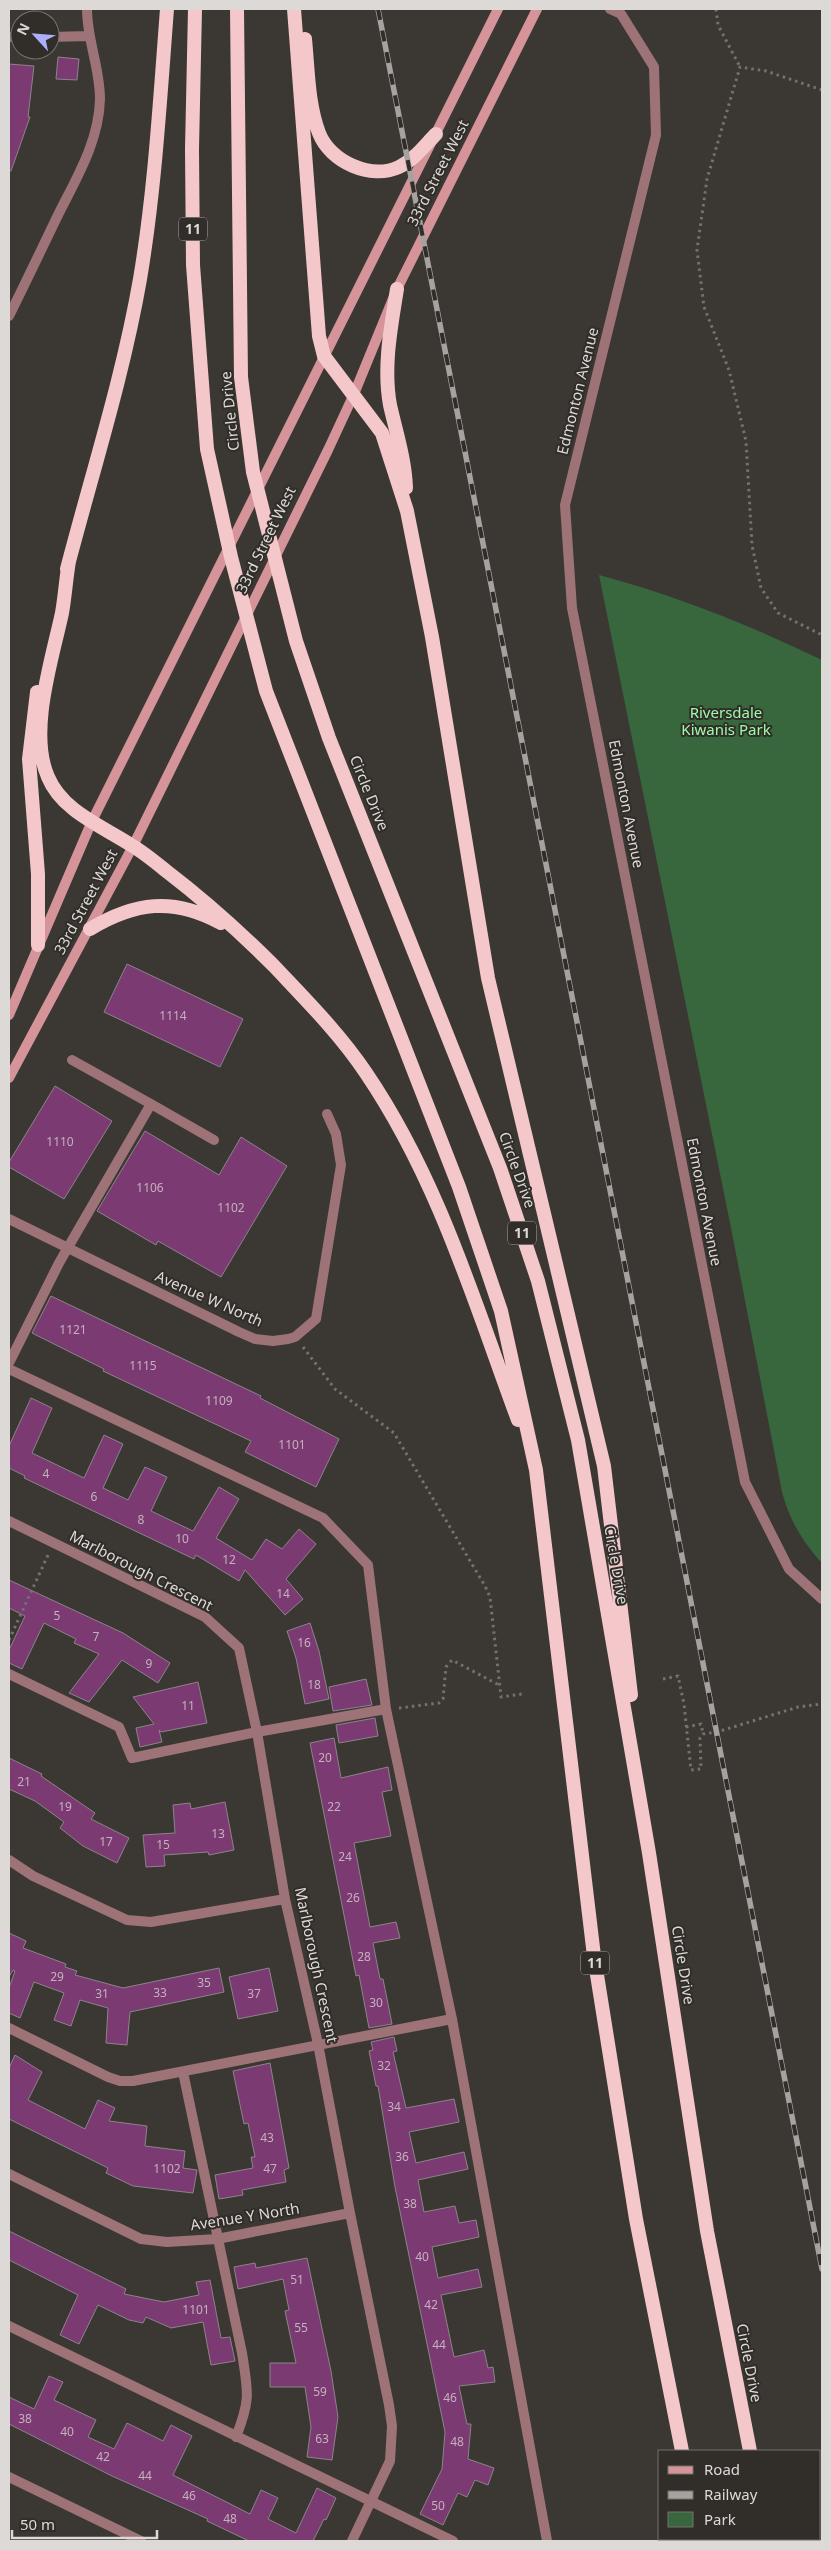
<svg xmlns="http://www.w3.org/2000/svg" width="831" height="2550" viewBox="0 0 831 2550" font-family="'Noto Sans',sans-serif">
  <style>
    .green { fill: #38673e }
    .building { fill: #7c3a72; stroke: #8a8589 }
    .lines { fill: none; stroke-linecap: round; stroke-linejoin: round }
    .path { stroke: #75726e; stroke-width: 3; stroke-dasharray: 2.5 4; stroke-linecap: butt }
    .service { stroke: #9d7377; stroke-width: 10 }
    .minor { stroke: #9d7377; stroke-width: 10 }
    .tertiary { stroke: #9d7377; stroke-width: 10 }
    .secondary { stroke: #d5939a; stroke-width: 10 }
    .trunk { stroke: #f4c8cb; stroke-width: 14 }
    .rail-casing { stroke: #a6a2a0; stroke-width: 5.5 }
    .rail { stroke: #312d29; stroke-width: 4; stroke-dasharray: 11; stroke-linecap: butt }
    .labels { text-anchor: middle; stroke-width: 4; stroke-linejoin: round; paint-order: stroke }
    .number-label { font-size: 12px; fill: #c4b1be }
    .shield { fill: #312d29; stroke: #a9a5a3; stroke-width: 1 }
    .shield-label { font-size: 14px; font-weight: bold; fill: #dcd9d7 }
    .street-label { font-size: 15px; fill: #dcd9d7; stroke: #312d29 }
    .park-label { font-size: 15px; fill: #9cfda7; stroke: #312d29 }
  </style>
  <rect width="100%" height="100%" fill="#3b3733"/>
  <path class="green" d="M599,575c78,21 151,50 223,85v903c-20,-22 -32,-42 -40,-71l-50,-259z"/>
  <path class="building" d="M58,57l21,2 -2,21 -21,-1z
    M9,64l25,2 -6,51h2l-19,54h-2z
    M127,964l116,55 -23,48 -116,-55z
    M55,1086l57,35 -48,78 -55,-32v-5z
    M145,1131l74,44 22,-38 46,29 -66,111 -63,-36 -2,4 -59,-34z
    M51,1296l210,100 -1,2 79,41 -23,48 -71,-35 6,-11 -148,-70 1,-2 -72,-36z
    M31,1398l21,10 -20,45 52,25 20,-43 19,9 -20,44 25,12 17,-33 22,10 -16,34 42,20 26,-44 20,12 -23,39 36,22 14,-21 16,10 17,-20 17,15 -30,35 17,20 -18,16 -40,-45 -6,11 -43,-26 -2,4 -170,-81 1,-2 -16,-8v-22z
    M9,1580l114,53 47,30 -12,20 -36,-23 -33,42 -20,-9 30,-39 -25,-11 2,-4 -32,-16 -22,46 -13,-6v-13l16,-34 -16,-8z
    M310,1623l9,28 10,48 -24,5 -9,-46 -9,-27z
    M366,1679l6,26 -39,6 -4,-24z
    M198,1682l9,41 -46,9 -2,-2 3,12 -22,5 -4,-19 18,-4 -21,-27z
    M375,1718l3,18 -39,7 -3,-18z
    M334,1738l7,40 47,-11 4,23 -10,2 9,44 -37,7 16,84 26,-5 4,16 -27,5 7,36h3l9,45 -23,4 -10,-53 -3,1 -46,-233z
    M9,1758l33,16 -1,2 54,37 -4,6 38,19 -12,25 -34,-17 -23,-18 4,-6 -29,-21 -26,-12z
    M225,1802l9,48 -25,5 -1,-3 -44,3 1,11 -19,1 -3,-32 32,-2 -2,-28 17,-2 1,6z
    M9,1933l17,8 -3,7 43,16 -1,3 12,4 -2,4 48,13 96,-20 5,24 -94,20 -3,33 -21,-2 2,-35 -28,-8 -9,26 -17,-6 10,-27 -30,-11 -14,36 -11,-5v-25l6,-17 -2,-1 -4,7z
    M269,1968l9,43 -40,8 -9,-42z
    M394,2037l3,14 -4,1 13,56 48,-9 5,23 -50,10 7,31 48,-11 4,17 -50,11 6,32 31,-6 4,17 17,-3 3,17 -47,10 6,31 40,-9 4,18 -41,8 13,62 30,-7 4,18 5,-1 2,15 -36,4 8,38h4l-3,35 26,9 -6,17 -13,-5 -8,17 -9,-4 -15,32 -23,-11 22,-45 3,-37 -50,-245 -17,-101h-2l-7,-35 4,-1 -2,-8z
    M15,2055l27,17 -14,28 57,29 13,-29 17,8 -6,13 38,5 -2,20 40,5 -2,17 14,2 -4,23 -60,-7 -27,-13 2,-5 -99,-49v-51z
    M270,2063l19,105 -5,2 2,12 -44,8 1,5 -24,4 -4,-24 38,-7 -2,-11h4l-7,-34 -4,1 -11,-53z
    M9,2231l117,58 -2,5 40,8 35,-7 -3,-13 14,-2 11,58 9,-1 5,24 -24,4 -8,-43 -32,6 -25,-11 -3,6 -14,-3 -31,-15 -19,39 -19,-9 18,-40 -69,-35z
    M307,2258l24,113 7,46 -6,43 -25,-3 4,-30 -6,-40h-35v-24h26l-11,-52 4,-1 -6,-31 -45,10 -4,-22 21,-4 1,5z
    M49,2376l14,6 -9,18 42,20 -8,17 26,12 13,-26 36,18 8,-16 21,11 -19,39 77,39 11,-24 17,8 -10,21 28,14 21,-45 19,10 -10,22 -2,-1 -11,22h-64l-42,-20 1,-2 -96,-43 -103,-52v-27l25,12z"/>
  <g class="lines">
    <path class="path" d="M716,9l2,16 22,42
      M822,90l-56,-19 -26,-4 -33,112 -10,71 7,57 25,63 17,71 6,104 9,43 17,25 44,22
      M303,1347l32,42 59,44 91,153 5,11 11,100 21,-3
      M9,1640l39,-85
      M663,1679l15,-3 6,28 7,66 10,-1 -1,-31 3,-4 14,-2 81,-25 24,-3
      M399,1708l40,-5 4,-4 3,-32 6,-7 47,25
      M686,1727l15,-3 2,10"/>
    <path class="service" d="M9,37h11
      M50,37l38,-1
      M9,316c17,-34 33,-68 50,-103 18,-36 40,-72 41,-114 0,-31 -13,-59 -13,-90
      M151,1104l63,36
      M9,1363l50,-100 92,-159 -79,-44
      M9,1369l314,149 45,47 18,144 66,310 95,522
      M9,1674l110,53 13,31 125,-26 129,-23
      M9,2028l99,49 12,4h13l319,-62
      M183,2072l59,281c6,39 9,46 -6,84
      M9,2326l444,215"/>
    <path class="minor" d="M9,1219l230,113 16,7 18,2 15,-2 7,-2 21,-18 25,-154 -5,-31 -9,-20
      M9,1521l196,96 34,31 18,84 28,167 33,145 32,169 39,192 3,21 -2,35 -38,80
      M9,1860l24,16 94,44 24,2 134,-23
      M9,2174l132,65 26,3 50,-3 133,-26
      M9,2477l132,64"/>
    <path class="tertiary" d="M610,9l11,5 33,53 2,68 -91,370 7,103 173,874 44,87 33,30"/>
    <path class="secondary" d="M9,1015l83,-194 406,-812
      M9,1078l124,-232 195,-396 26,-56 43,-105 140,-280"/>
    <path class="trunk" d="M195,9l-3,140 1,116 14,184 24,108 35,134 193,496 42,124 35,159 58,486 42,263 46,232
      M237,9l4,368 12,95 43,169 33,97 171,430 38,113 40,159 71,413 58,378 43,220
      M294,9l25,327 5,20 58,77 25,78 25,126 56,341 116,488 27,229
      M305,39c3,30 3,66 14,94 11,29 52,47 80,34 15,-7 26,-22 37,-33
      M397,289c-6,38 -14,78 -7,116 6,27 15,54 16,83
      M69,561c-3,18 -4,35 -7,52 -10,47 -34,119 -14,164 14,34 54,49 83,68 12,7 23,16 34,25 38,29 75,62 109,96 32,34 66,68 92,107 72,106 108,228 152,347
      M67,569c25,-96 56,-192 73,-290 15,-89 20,-180 27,-270
      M37,692l-8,67 9,115v71
      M90,929c45,-27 83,-32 131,-6
      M699,2539v2
      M766,2539l1,2"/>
    <g class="rail-casing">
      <path id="rail" d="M378,9l444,2260"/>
    </g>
    <use href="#rail" class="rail"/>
  </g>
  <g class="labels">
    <g class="number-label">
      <text x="173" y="1020">1114</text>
      <text x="60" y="1146">1110</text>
      <text x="150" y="1192">1106</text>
      <text x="231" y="1212">1102</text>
      <text x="73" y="1334">1121</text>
      <text x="143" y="1370">1115</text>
      <text x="219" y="1405">1109</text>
      <text x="292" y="1449">1101</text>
      <text x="46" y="1478">4</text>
      <text x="94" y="1501">6</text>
      <text x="141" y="1524">8</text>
      <text x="182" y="1543">10</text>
      <text x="229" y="1564">12</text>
      <text x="283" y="1598">14</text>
      <text x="57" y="1620">5</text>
      <text x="96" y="1641">7</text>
      <text x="304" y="1647">16</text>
      <text x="149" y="1668">9</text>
      <text x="314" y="1689">18</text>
      <text x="188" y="1710">11</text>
      <text x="325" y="1762">20</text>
      <text x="24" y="1786">21</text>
      <text x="65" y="1811">19</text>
      <text x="334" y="1811">22</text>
      <text x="218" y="1838">13</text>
      <text x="106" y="1846">17</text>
      <text x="163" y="1849">15</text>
      <text x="345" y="1861">24</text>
      <text x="353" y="1902">26</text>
      <text x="364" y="1961">28</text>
      <text x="57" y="1981">29</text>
      <text x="204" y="1987">35</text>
      <text x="160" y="1997">33</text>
      <text x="102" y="1998">31</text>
      <text x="254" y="1998">37</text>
      <text x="376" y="2007">30</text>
      <text x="384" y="2070">32</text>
      <text x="394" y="2111">34</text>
      <text x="267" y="2142">43</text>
      <text x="402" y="2161">36</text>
      <text x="167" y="2173">1102</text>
      <text x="270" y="2173">47</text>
      <text x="410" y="2208">38</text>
      <text x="422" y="2261">40</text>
      <text x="297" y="2284">51</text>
      <text x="431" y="2309">42</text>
      <text x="196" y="2314">1101</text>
      <text x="301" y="2332">55</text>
      <text x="439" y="2349">44</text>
      <text x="320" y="2396">59</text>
      <text x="450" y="2402">46</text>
      <text x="25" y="2423">38</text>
      <text x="67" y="2436">40</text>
      <text x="322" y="2443">63</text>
      <text x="457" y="2446">48</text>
      <text x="103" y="2461">42</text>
      <text x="145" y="2480">44</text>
      <text x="189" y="2500">46</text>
      <text x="438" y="2510">50</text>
      <text x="230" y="2523">48</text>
    </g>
    <g class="shield">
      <rect x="179" y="217.5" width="28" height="23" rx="4"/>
      <rect x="508" y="1221.5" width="28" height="23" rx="4"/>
      <rect x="581" y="1951.5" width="28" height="23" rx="4"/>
    </g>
    <g class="shield-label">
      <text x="193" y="234">11</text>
      <text x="522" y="1238">11</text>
      <text x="595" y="1968">11</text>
    </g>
    <g class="street-label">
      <text transform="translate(438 173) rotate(-63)" y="5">33rd Street West</text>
      <text transform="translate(578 391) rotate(-76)" y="5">Edmonton Avenue</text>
      <text transform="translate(230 411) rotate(-96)" y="5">Circle Drive</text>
      <text transform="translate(266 540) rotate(-64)" y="5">33rd Street West</text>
      <text transform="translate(369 793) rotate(68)" y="5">Circle Drive</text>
      <text transform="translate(626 804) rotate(79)" y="5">Edmonton Avenue</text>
      <text transform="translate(86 902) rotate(-62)" y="5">33rd Street West</text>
      <text transform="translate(517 1170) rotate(70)" y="5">Circle Drive</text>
      <text transform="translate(704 1202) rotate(79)" y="5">Edmonton Avenue</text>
      <text transform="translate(209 1299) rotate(24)" y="5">Avenue W North</text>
      <text transform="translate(616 1565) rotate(80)" y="5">Circle Drive</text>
      <text transform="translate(141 1571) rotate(27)" y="5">Marlborough Crescent</text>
      <text transform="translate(316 1965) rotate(78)" y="5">Marlborough Crescent</text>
      <text transform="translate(683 1965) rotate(81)" y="5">Circle Drive</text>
      <text transform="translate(245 2217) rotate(-9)" y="5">Avenue Y North</text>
      <text transform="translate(749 2363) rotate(79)" y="5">Circle Drive</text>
    </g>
    <g class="park-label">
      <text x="726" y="718">Riversdale<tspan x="726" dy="17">Kiwanis Park</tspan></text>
    </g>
  </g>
  <rect width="831" height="2550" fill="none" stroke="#dcd9d7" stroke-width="20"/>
  <rect x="658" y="2450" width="162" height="90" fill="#312d29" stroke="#75726f"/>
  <rect x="668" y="2466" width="25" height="8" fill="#d5939a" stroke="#75726f"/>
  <text x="704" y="2475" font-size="15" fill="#dcd9d7">Road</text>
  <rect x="668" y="2491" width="25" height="8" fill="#a6a2a0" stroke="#75726f"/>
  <text x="704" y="2500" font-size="15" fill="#dcd9d7">Railway</text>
  <rect x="668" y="2512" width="25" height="15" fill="#38673e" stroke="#75726f"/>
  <text x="704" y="2525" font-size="15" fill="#dcd9d7">Park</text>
  <g transform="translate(35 35) rotate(296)"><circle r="24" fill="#312d29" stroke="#75726f"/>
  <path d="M0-4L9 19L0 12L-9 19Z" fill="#adaffb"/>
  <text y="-8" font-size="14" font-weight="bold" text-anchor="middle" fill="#dcd9d7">N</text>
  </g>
  <path d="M12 2530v8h145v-8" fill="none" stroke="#dcd9d7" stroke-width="2.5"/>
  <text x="20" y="2530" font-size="15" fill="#dcd9d7" stroke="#312d29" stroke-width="4" paint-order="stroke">50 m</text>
</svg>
